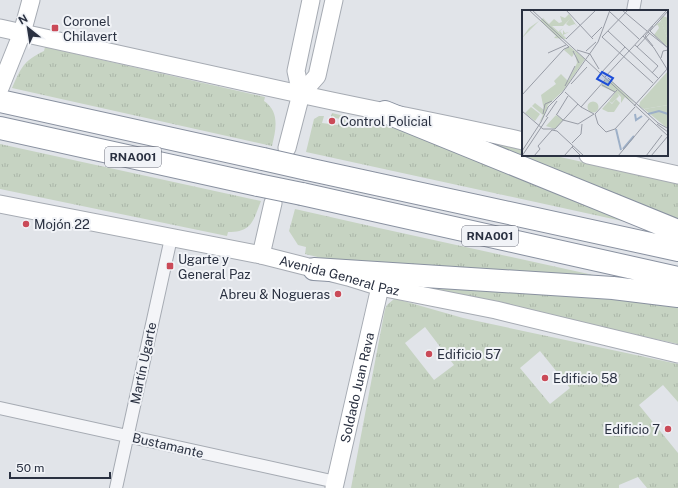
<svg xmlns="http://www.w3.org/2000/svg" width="678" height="488" viewBox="0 0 678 488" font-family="'Public Sans',sans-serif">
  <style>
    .grass { fill: url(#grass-tufts); fill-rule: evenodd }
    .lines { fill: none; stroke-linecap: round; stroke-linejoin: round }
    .street-casing { stroke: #a6abb3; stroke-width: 14 }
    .secondary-casing { stroke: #a6abb3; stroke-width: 19 }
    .highway-casing { stroke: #8991a0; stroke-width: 24 }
    .street { stroke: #f4f5f8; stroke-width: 12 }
    .secondary { stroke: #fff; stroke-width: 17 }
    .highway { stroke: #fff; stroke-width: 22 }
    .highway-bridge-casing { stroke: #8991a0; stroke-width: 24; stroke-linecap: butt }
    .highway-bridge { stroke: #fff; stroke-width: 22 }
    .poi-dot { fill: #ca4a58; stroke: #f1f3f7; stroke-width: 1.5 }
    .labels { text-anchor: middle; stroke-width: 4; stroke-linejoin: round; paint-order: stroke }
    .shield { fill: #f1f3f7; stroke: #666b78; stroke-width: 1 }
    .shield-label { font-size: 12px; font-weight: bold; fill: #2a3141 }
    .poi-label { font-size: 13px; fill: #2a3141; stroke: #f1f3f7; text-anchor: start }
    .street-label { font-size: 13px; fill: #2a3141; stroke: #f1f3f7 }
    .inset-river { fill: none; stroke: #9db0c8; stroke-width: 2 }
    .inset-road { fill: none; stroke: #989ca6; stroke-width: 1 }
    .view { fill: #1d4ed8; fill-opacity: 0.15; stroke: #1d4ed8; stroke-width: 2 }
    .inset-edge { fill: none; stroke: #2a3141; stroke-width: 2 }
  </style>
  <defs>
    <pattern id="grass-tufts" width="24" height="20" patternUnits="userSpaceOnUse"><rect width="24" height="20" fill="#c6d3c2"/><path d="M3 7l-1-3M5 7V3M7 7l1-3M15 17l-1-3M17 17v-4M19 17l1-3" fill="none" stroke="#aab6a8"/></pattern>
  </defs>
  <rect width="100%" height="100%" fill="#e1e4e9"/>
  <path class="grass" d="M45,47l220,50 -1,4c16,11 12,28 8,45l-260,-58c9,-20 11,-27 32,-37z
    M332,113l93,23 220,90 -339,-74 8,-33 5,-3h5l-2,7 16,2 2,-6 -9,-2z
    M455,134l68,15v6h28l127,28v36z
    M0,144l261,57c-8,20 -9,31 -33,31l-1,4 -227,-47z
    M295,209l84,19 255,56 -304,-24 -25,-6 1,-7 -8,-2 -9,-14z
    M410,285l268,18v41z
    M394,299l6,1 63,18 215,46v38l-15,-17 -24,20 39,48v35h-31l-9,-11 -19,8v3h-268l34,-179 2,-4zM425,327l29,38 -20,15 -29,-37zM540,351l30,37 -20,16 -30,-36z"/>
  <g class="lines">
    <g class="street-casing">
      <path id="street" d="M633,11l2,-11
        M0,408l336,74
        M116,488l55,-250"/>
    </g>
    <g class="secondary-casing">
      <g id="secondary">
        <path d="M0,28c101,22 203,45 304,67 73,16 146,29 219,46"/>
        <path d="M0,88l22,-55 9,-33"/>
        <path d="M301,94l-5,-23 15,-71"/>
        <path d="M287,148l14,-54 16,-18 17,-76"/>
        <path d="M588,155l90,20"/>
        <path id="s1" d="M0,204l261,51 87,22 32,10 116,23 182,44"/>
        <path d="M261,255l12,-52"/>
        <path id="s2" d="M334,488l46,-201"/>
      </g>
    </g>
    <g class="highway-casing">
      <path id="highway" d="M0,101l263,58
        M385,112l293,119
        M0,128l258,57
        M307,169l371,81
        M302,194l376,84
        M314,269l299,19 65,8"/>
    </g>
    <use href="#street" class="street"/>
    <use href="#secondary" class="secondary"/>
    <use href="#highway" class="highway"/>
    <g class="highway-bridge-casing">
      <path id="highway-bridge" d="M263,159l44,10
        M258,185l44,9"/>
    </g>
    <use href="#highway-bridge" class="highway-bridge"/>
  </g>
  <g class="poi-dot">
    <rect x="51" y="24" width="8" height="8" rx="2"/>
    <circle cx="332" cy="121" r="4"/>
    <circle cx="26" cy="224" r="4"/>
    <rect x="166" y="262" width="8" height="8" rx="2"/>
    <circle cx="338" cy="294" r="4"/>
    <circle cx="429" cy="354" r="4"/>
    <circle cx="545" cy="378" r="4"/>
    <circle cx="668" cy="429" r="4"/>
  </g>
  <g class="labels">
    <g class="shield">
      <rect x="105" y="147" width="56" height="20" rx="3"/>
      <rect x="462" y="226" width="56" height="20" rx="3"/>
    </g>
    <g class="shield-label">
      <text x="133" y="161">RNA001</text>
      <text x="490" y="240">RNA001</text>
    </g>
    <g class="poi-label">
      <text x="63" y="26">Coronel<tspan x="63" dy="15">Chilavert</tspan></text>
      <text x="340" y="126">Control Policial</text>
      <text x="34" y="229">Mojón 22</text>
      <text x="178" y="264">Ugarte y<tspan x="178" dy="15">General Paz</tspan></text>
      <text x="330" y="299" text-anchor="end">Abreu &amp; Nogueras</text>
      <text x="437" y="359">Edificio 57</text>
      <text x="553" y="383">Edificio 58</text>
      <text x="660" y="434" text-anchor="end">Edificio 7</text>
    </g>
    <g class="street-label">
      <text dy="5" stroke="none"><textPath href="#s1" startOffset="347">Avenida General Paz</textPath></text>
      <text transform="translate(143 363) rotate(-78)" y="5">Martín Ugarte</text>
      <text dy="5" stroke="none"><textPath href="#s2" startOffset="103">Soldado Juan Rava</textPath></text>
      <text transform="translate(168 445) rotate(13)" y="5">Bustamante</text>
    </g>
  </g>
  <g transform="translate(522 10)">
    <rect width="146" height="146" fill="#e1e4e9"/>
    <path d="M47,4l9,14 -3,-4 -6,2 -3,-2 4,-5 -7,7h-11l8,7 -1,-2 4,-3 -3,3 3,4v-5l2,3 4,-1 -6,3 4,4 -13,-1 2,-2 -16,-16 -18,18 7,-10 17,-12 -3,2 6,6 5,-5 5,4 3,-1 -2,-6 5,2zM141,6l5,2v22l-8,-21zM47,36l16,13 -22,32 -15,14 -5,13 -4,5 4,-8 -11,-9 3,-3 9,7 -3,-15 15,-11 -2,-3 7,-7 7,7 9,-18 -2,-11 -3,5 -8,-7zM84,66l30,28 -8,-6 6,7 -9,-8 -4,6v-6l-4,-4 2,3 -7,7 -3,-2 8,-11 -3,2 -13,-6 4,-8 7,6zM34,105l7,5 -8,9 3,1 -12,-4z" fill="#c6d3c2"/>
    <path d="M139,11l7,19v7l-14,-12 5,-7 -1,-3 -4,1zM146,95l-1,23 -23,-19z" fill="#c6d3c2"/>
    <path d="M146,61v34l-24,4 -5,-3 1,-4zM94,89l4,4 -6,9h-6l-6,-3 7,-8 3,3zM65.5 97a5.5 5.5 0 1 1 11 0a5.5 5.5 0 1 1-11 0ZM9,97l9,7 -5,7 -10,-8z" fill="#c6d3c2"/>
    <path class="inset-river" d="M113,104l1,6 6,-4M126,104l11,-3 9,3M94,119l5,21M101,139l11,-13"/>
    <path class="inset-road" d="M7,0l40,37M10,0l136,126M44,0l27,29M100,0l25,21M146,1l-18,20 18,17M88,2l29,27M86,21l50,47M126,22l20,16M121,26l11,12 13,21M80,27l51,46M80,27l26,-27M69,28l11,-11M44,29l30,-29M113,35l23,21 -6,7M131,36l-8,-10 8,-10M115,37l13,-14M55,40l13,4 9,15M51,41l6,12M64,41l10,-9M26,43l18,-8M139,48l2,-7 5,-1M79,63l24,-26M83,67l62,-67M86,68l50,45 9,5M49,74l16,-17M80,75l13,7M43,76l10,-20M43,82l16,15M0,85l42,-46 5,-2M112,96l34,-38M0,101l21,18h12M21,104l2,-10 7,-3M34,104l7,6 15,4 16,-10M35,104l11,-18M72,104l-13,-7 24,-27M73,104l3,10 8,8 9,-3 20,-22M73,104l22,-24M24,107l11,-16M135,114l11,8M33,119l23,-25M50,133l9,-9 1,-10M50,137l9,9M0,141l19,-29 7,-15 14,-14 36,-51 12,-32M0,146l26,-39M12,146l6,-7 -2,-3 14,-16 5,1 27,25M42,146l9,-10M96,146l31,-37M124,146l16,-21M129,146l17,-20"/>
    <path class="view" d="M80,62l11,6 -5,7 -11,-6z"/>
    <rect width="146" height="146" class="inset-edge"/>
  </g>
  <g transform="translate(28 28) rotate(330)" stroke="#f1f3f7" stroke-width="3" paint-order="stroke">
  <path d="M0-3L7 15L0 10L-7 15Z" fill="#2a3141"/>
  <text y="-6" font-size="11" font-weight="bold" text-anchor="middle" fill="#2a3141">N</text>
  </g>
  <path d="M10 472v6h100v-6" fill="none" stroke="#2a3141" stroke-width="2"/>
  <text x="16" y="472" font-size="12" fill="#2a3141" stroke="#f1f3f7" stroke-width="3" paint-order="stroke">50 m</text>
</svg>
